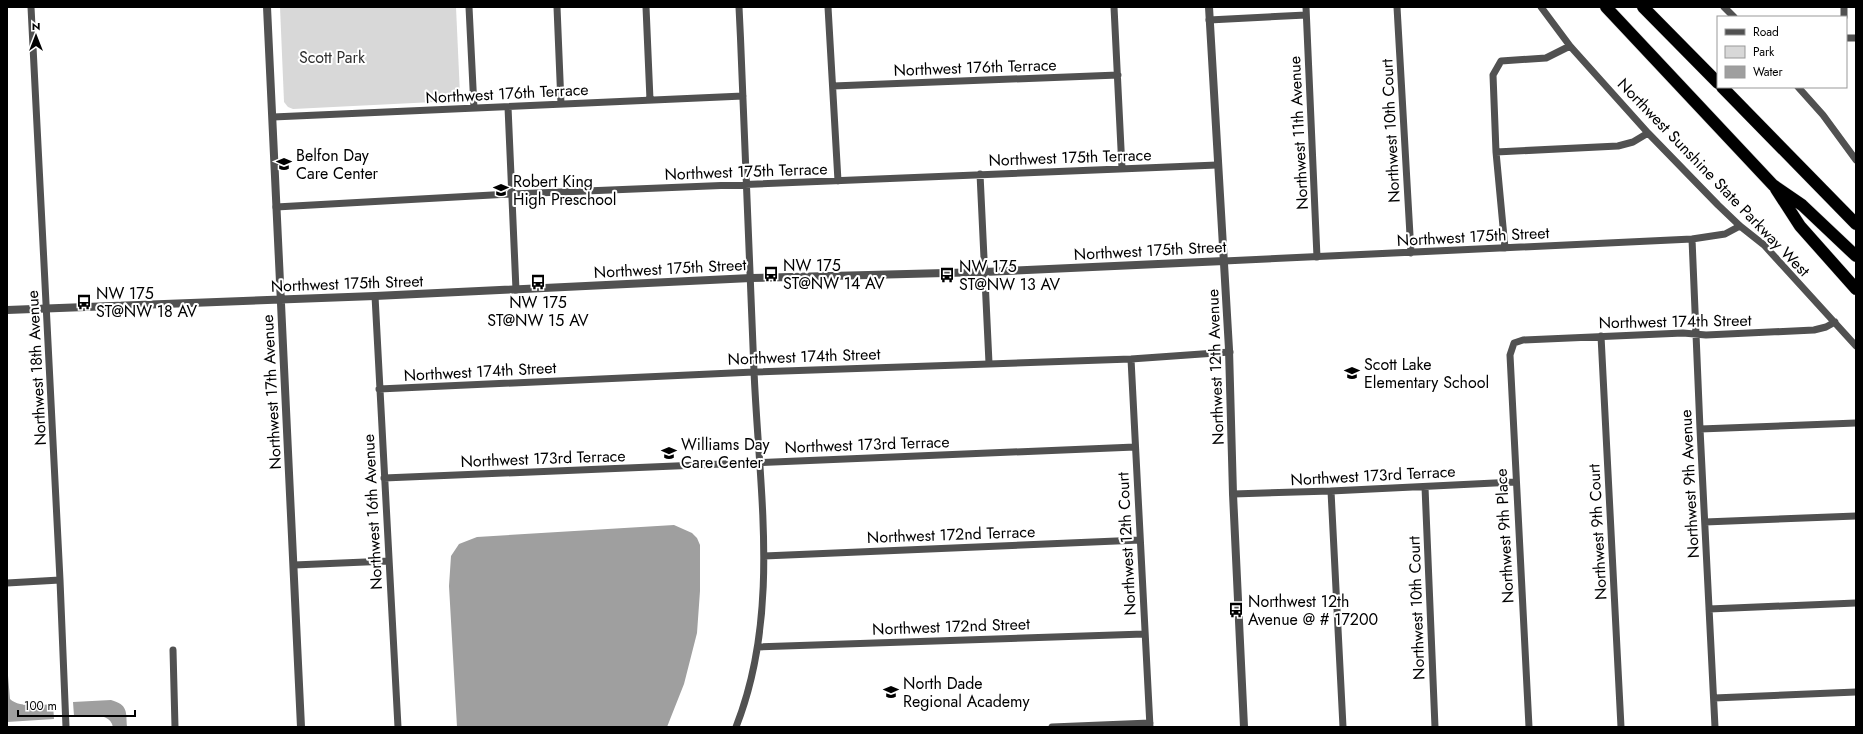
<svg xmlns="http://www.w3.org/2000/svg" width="1863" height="734" viewBox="0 0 1863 734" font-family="Jost,sans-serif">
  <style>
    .green { fill: #d8d8d8 }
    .water { fill: #9f9f9f }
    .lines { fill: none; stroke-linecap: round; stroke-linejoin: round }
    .motorway-casing { stroke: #dbdbdb; stroke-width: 13 }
    .minor { stroke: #515151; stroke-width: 7 }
    .tertiary { stroke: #515151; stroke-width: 8 }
    .motorway { stroke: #000; stroke-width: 12 }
    .labels { text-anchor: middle; stroke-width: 4; stroke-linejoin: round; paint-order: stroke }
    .park-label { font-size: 16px; fill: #2f2f2f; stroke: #fff }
    .street-label { font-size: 16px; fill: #000; stroke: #fff }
    .poi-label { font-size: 16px; fill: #000; stroke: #fff; text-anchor: start }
  </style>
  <rect width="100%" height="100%" fill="#fff"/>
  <path class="green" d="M280,7h176l4,88 -2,4 -4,2 -161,8 -5,-2 -4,-5z"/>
  <path class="water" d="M674,525l18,8 5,5 3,7v46l-3,42 -13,51 -17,43h-210l-8,-141 2,-30 8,-12 18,-7z
    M7,664l3,35c9,9 32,6 43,5l1,15 -47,3z
    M111,700c17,5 15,11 16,27h-14c-3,-16 -27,-11 -39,-11l-1,-14z"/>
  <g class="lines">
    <g class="motorway-casing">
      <path id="motorway" d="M1606,7l167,178 29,20 54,51
        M1643,7l75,76
        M1722,87l134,137
        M1776,189l24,37 56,63"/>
    </g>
    <path class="minor" d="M31,7l29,573 6,147
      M469,7l5,101
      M557,7l4,97
      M646,7l4,93
      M828,7l10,174
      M1114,7l8,162
      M1306,7l11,250
      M1397,7l14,246
      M1541,7l29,39 78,87 70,72 22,21 24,19 92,101
      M1724,7l10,10
      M1844,7v10
      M1209,20l97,-5
      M1846,38h10
      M833,86l285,-11
      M1798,87l25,28 33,45
      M508,107l8,183
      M273,117l470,-21
      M1496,152l122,-6 15,-4 15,-9
      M980,174l9,189
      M276,207l236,-13 705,-29
      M1692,239l8,190 15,298
      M1505,248l-9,-96 -3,-77 8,-14 45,-3 24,-12
      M1224,261l468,-22 33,-5 15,-8
      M375,296l23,431
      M1601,336l20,391
      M1131,359l19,368
      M379,389l375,-17 377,-13 99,-7
      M1700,429l156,-6
      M384,478l751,-31
      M1425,487l10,240
      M1331,491l12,236
      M1233,494l98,-3 184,-9
      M1705,522l151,-6
      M764,556l376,-16
      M294,565l95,-4
      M7,583l53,-3
      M1709,609l147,-6
      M758,647l386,-13
      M173,650l2,77
      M1714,698l142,-6
      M736,727c45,-114 23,-237 18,-356 -5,-122 -9,-243 -15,-364
      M1052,727l98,-4
      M1529,727l-19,-372 4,-12 9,-3 160,-7 23,2 108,-5 12,-3 9,-5"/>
    <path class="tertiary" d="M267,7l34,720
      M1209,7l20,342 4,145 11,233
      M7,310l368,-14 376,-18 233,-6 240,-11"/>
    <use href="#motorway" class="motorway"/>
  </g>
  <defs>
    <g id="school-bare" transform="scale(1.2)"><path d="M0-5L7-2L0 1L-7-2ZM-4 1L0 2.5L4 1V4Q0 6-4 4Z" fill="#000" stroke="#fff" stroke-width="2.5" paint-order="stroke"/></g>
    <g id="bus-bare" transform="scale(1.2)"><path d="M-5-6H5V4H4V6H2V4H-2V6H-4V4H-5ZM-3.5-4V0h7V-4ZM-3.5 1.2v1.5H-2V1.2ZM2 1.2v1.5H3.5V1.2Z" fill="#000" stroke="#fff" stroke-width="2.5" paint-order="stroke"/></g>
  </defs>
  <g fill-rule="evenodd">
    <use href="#school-bare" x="284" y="164"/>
    <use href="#school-bare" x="501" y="190"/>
    <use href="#bus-bare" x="771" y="274"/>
    <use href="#bus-bare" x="947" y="275"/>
    <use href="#bus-bare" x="538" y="282"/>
    <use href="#bus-bare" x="84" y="302"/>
    <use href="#school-bare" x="1352" y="373"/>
    <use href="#school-bare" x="669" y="453"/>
    <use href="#bus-bare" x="1236" y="610"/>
    <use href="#school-bare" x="891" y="692"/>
  </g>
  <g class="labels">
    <g class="park-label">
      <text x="332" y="63">Scott Park</text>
    </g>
    <g class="street-label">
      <text transform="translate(975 67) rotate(-2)" y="6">Northwest 176th Terrace</text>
      <text transform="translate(507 93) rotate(-3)" y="6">Northwest 176th Terrace</text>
      <text transform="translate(1390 131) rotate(-93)" y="6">Northwest 10th Court</text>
      <text transform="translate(1298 133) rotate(-93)" y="6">Northwest 11th Avenue</text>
      <text transform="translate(1070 157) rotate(-2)" y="6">Northwest 175th Terrace</text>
      <text transform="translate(746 171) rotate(-2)" y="6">Northwest 175th Terrace</text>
      <text transform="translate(1714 177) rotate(46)" y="6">Northwest Sunshine State Parkway West</text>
      <text transform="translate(1473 236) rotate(-3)" y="6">Northwest 175th Street</text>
      <text transform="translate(1150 250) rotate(-3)" y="6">Northwest 175th Street</text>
      <text transform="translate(670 268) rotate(-3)" y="6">Northwest 175th Street</text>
      <text transform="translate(347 283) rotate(-2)" y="6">Northwest 175th Street</text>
      <text transform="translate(1675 321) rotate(-1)" y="6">Northwest 174th Street</text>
      <text transform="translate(804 356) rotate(-2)" y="6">Northwest 174th Street</text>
      <text transform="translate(1215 367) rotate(-92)" y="6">Northwest 12th Avenue</text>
      <text transform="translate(36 368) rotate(-93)" y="6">Northwest 18th Avenue</text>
      <text transform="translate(480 371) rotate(-3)" y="6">Northwest 174th Street</text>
      <text transform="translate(271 392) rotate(-93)" y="6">Northwest 17th Avenue</text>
      <text transform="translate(867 444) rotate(-2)" y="6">Northwest 173rd Terrace</text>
      <text transform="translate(543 458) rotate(-2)" y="6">Northwest 173rd Terrace</text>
      <text transform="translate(1373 475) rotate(-3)" y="6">Northwest 173rd Terrace</text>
      <text transform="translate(1689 484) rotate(-93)" y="6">Northwest 9th Avenue</text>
      <text transform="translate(372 512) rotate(-93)" y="6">Northwest 16th Avenue</text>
      <text transform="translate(1597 532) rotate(-93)" y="6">Northwest 9th Court</text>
      <text transform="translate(951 534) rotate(-2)" y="6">Northwest 172nd Terrace</text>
      <text transform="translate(1504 536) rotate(-93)" y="6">Northwest 9th Place</text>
      <text transform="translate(1126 544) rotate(-93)" y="6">Northwest 12th Court</text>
      <text transform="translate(1416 608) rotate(-92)" y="6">Northwest 10th Court</text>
      <text transform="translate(951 626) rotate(-2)" y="6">Northwest 172nd Street</text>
    </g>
    <g class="poi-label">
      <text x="296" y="161">Belfon Day<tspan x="296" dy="18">Care Center</tspan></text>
      <text x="513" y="187">Robert King<tspan x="513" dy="18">High Preschool</tspan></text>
      <text x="783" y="271">NW 175<tspan x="783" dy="18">ST@NW 14 AV</tspan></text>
      <text x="959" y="272">NW 175<tspan x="959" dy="18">ST@NW 13 AV</tspan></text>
      <text x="96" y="299">NW 175<tspan x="96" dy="18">ST@NW 18 AV</tspan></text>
      <text x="538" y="308" text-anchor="middle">NW 175<tspan x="538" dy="18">ST@NW 15 AV</tspan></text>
      <text x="1364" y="370">Scott Lake<tspan x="1364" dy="18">Elementary School</tspan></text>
      <text x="681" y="450">Williams Day<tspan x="681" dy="18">Care Center</tspan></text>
      <text x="1248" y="607">Northwest 12th<tspan x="1248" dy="18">Avenue @ # 17200</tspan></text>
      <text x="903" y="689">North Dade<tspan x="903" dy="18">Regional Academy</tspan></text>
    </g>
  </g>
  <rect width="1863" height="734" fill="none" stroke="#000000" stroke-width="16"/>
  <rect x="1717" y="16" width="130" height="72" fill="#ffffff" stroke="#999999"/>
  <rect x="1725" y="29" width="20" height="6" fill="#515151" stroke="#999999"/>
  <text x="1753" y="36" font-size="12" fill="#000000">Road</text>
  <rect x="1725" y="46" width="20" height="12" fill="#d8d8d8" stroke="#999999"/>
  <text x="1753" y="56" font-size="12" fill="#000000">Park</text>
  <rect x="1725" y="66" width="20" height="12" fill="#9f9f9f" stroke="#999999"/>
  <text x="1753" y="76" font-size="12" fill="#000000">Water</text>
  <g transform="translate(36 36)" stroke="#ffffff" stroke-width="3" paint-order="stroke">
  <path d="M0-3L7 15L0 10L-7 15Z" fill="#000000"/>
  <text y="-6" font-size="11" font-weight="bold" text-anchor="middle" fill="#000000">N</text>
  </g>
  <path d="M18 710v6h117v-6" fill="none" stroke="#000000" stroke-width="2"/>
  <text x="24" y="710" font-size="12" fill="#000000" stroke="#ffffff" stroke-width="3" paint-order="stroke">100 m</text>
</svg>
